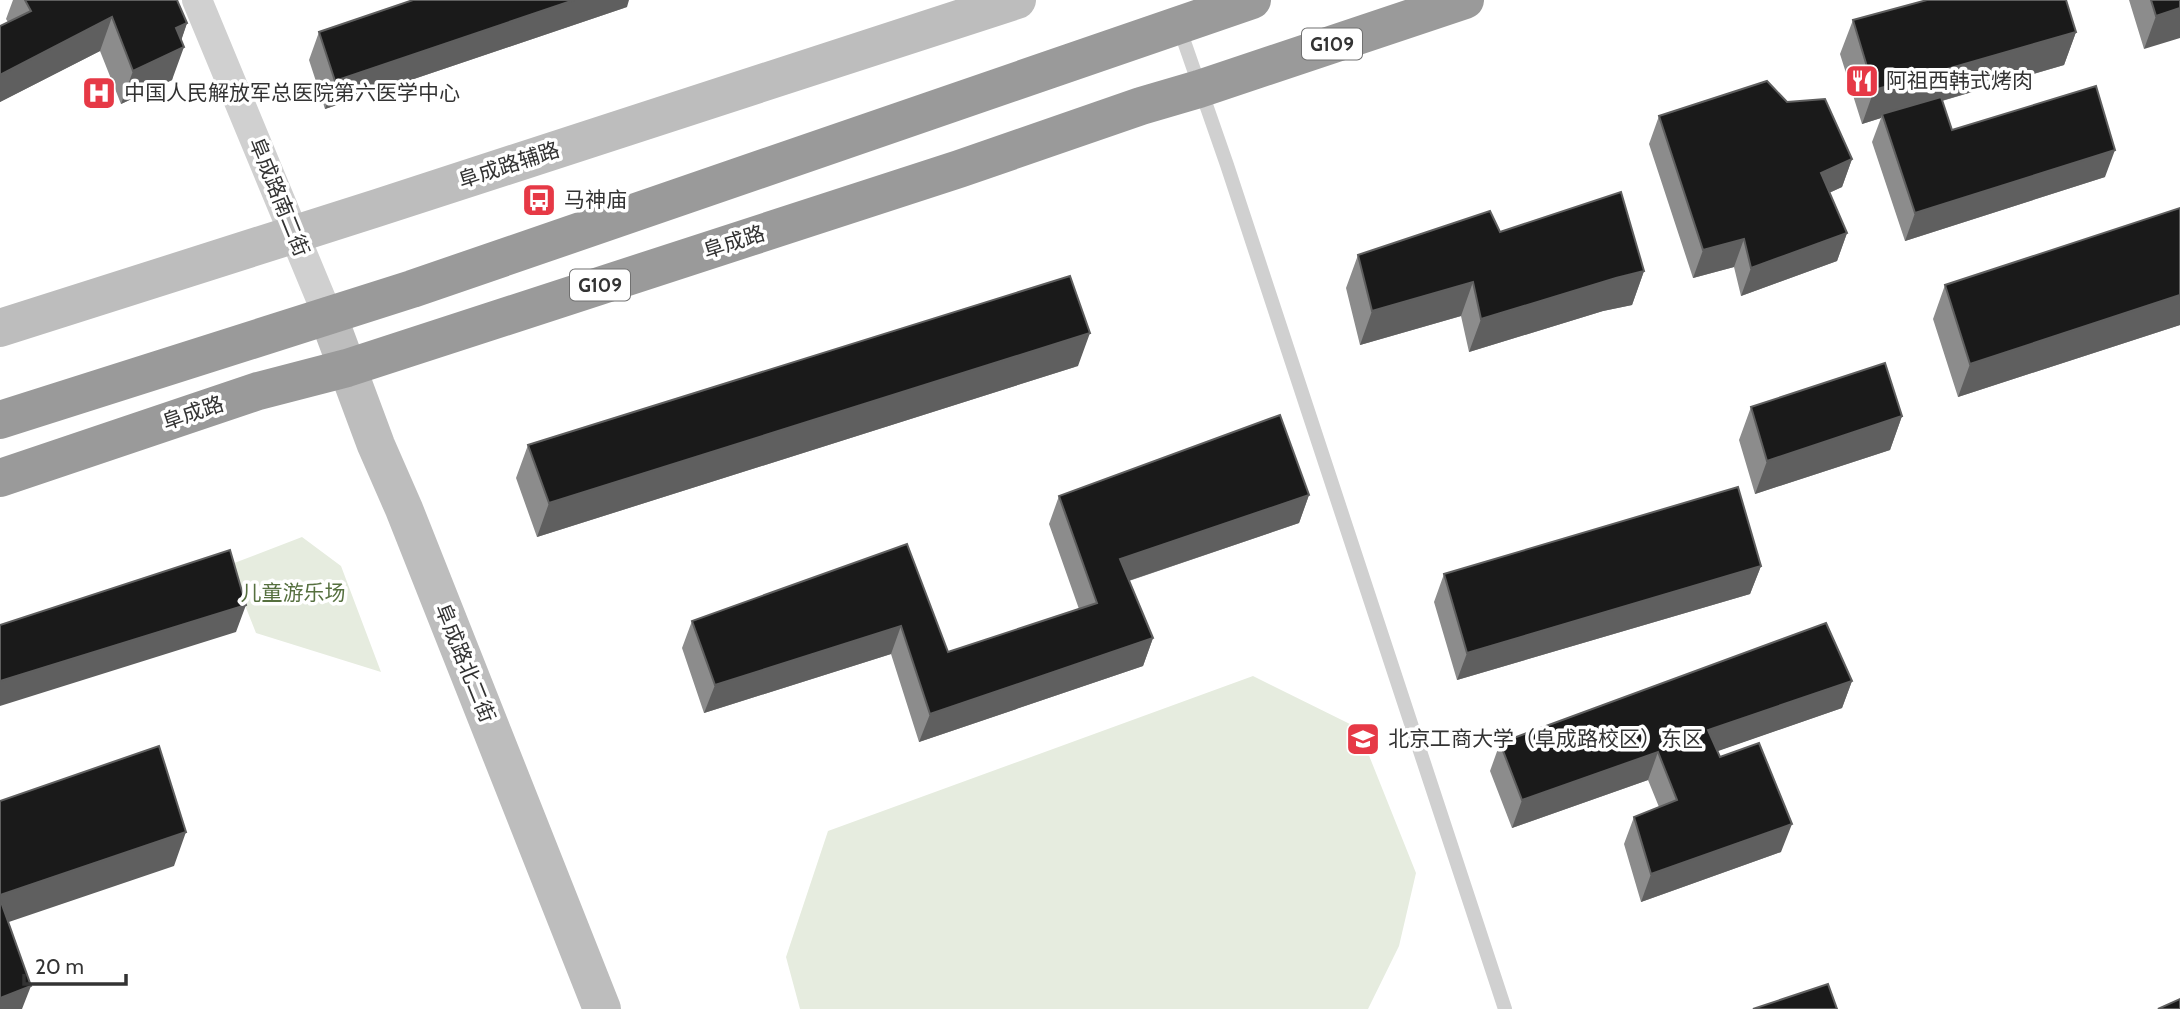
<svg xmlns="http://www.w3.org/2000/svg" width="2180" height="1009" viewBox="0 0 2180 1009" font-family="Cabin,'Noto Sans SC',sans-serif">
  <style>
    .green { fill: #e6ecdf }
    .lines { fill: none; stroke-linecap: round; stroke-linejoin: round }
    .lane { stroke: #d0d0d0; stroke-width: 14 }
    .street { stroke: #d0d0d0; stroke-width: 30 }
    .secondary { stroke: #bdbdbd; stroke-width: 38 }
    .highway { stroke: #9a9a9a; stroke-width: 38 }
    .wall { fill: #8c8c8c }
    .shaded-wall { fill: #5f5f5f }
    .building { fill: #1a1a1a; stroke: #5f5f5f; stroke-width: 2 }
    .labels { text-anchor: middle; stroke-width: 7; stroke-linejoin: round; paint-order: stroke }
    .shield { fill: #fff; stroke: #707070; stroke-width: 2 }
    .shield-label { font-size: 19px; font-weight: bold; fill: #333 }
    .poi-label { font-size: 21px; fill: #333; stroke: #fff; text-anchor: start }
    .street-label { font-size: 21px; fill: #333; stroke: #fff }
    .park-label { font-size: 21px; fill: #56703f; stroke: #fff }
  </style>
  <rect width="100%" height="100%" fill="#fff"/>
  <path class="green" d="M302,537l39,29 40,106 -125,-39 -27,-68z
    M1253,676l105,52 58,145 -17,73 -31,63h-568l-14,-52 42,-126z"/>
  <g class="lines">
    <path class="lane" d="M1179,27l48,138 278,844"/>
    <path class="street" d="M197,0l131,316"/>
    <path class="secondary" d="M328,316l48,129 28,64 198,500
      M0,328l377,-120 640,-208"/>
    <path class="highway" d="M0,420l412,-131 840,-289
      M0,478l258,-87 89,-23 612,-199 182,-63 58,-17 266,-89"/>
  </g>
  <path class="wall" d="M13,0h164l10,23 -6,17 -9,40 -51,24 -21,-53 -100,51v-76l8,-4 -2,-3z
    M2129,0h51l-36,49z
    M627,7l-302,102 -16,-49 10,-28z
    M1853,20l223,12 -12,33 -122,36 10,29 153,47 -200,64 -33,-99 9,-24 -19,6 -22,-70z
    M1787,102l65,57 -10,28 -13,6 18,40 -10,28 -96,35 -7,-29 -41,11 -44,-134 10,-28z
    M2180,208v117l-222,72 -25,-78 12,-34z
    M1500,232l144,39 -12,34 -29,6 -134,41 -8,-36 -101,29 -14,-57 12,-33z
    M1078,366l-541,171 -21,-59 12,-33z
    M1751,407l151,9 -12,34 -135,44 -16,-54z
    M1309,495l-10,28 -170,58 24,57 -10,28 -224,76 -28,-88 -187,59 -22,-65 10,-27 215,-77 41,108 131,-43 -30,-85 10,-28z
    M1761,566l-11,28 -293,86 -23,-78 10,-28z
    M1852,681l-10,27 -125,43 3,6 61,95 -140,50 -17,-58 10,-27 25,-10 -11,-27 -136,48 -22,-57 10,-28z"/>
  <path class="shaded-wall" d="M574,0h55l-2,7 -302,102 10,-28z
    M2180,8v30l-36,11 12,-33z
    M112,17l-12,34 -100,51v-27z
    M187,23l-9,27 6,-3 -12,33 -51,24 12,-33 43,-43z
    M2076,32l-12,33 -181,53 -1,-4 -1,4 -19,6 12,-34z
    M2115,150l-10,27 -200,64 10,-28z
    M1852,159l-10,28 -31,14 10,-28z
    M1847,233l-10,28 -96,35 10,-28z
    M1744,239l-10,28 -41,11 10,-28z
    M1644,271l-12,34 -29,6 -134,41 12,-33 135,-41z
    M1473,282l-12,34 -101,29 12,-34z
    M2180,295v30l-222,72 12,-33z
    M1090,333l-12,33 -541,171 12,-34z
    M1902,416l-12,34 -135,44 12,-33z
    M1309,495l-10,28 -189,64 10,-28z
    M1761,566l-11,28 -293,86 10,-27z
    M246,605l-10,27 -236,74v-25z
    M901,626l-10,28 -187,59 11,-28z
    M1153,638l-10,28 -224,76 11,-28z
    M1852,681l-10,27 -144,50 10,-28z
    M1658,752l-10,28 -136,48 10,-28z
    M1792,824l-11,28 -140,50 10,-28z
    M186,832l-12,34 -174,59v-30z
    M31,986l-9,23h-22v-11z"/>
  <path class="building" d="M25,0h152l10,23 -11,5 8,19 -51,24 -21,-54 -112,58v-49l31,-15z
    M413,0h161l-239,81 -16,-49z
    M1927,0h139l10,32 -202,58 -21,-70z
    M2151,0h29v8l-24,8z
    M1767,81l20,21 38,-3 27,60 -31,14 26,60 -96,35 -7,-29 -41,11 -44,-134z
    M2096,86l19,64 -200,63 -33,-99 59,-17 11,33z
    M1621,192l23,79 -28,7 -135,41 -8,-37 -101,29 -14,-56 132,-44 10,21z
    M2180,208v87l-210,69 -25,-79z
    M1070,276l20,57 -541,170 -21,-58z
    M1885,363l17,53 -135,45 -16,-54z
    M1280,415l29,80 -189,64 33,79 -223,76 -29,-88 -186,59 -23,-64 215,-77 41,108 149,-49 -38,-107z
    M1738,487l23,79 -294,87 -23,-79z
    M230,550l16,55 -246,76v-56z
    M1826,623l26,58 -144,49 12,27 39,-14 33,81 -141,50 -17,-57 43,-17 -19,-48 -136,48 -22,-57z
    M159,746l27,86 -186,63v-94z
    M0,899l31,87 -31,12z
    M1828,984l9,25h-84z
    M2180,999v10h-22z"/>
  <defs>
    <g id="restaurant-square" transform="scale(1.75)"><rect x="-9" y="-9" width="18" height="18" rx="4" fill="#e63946" stroke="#fff"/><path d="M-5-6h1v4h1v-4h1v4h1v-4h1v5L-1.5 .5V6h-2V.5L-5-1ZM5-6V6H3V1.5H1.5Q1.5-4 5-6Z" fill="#fff"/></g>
    <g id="hospital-square" transform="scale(1.75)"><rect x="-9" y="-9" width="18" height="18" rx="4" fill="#e63946" stroke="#fff"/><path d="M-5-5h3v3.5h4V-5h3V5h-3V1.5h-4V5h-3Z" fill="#fff"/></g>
    <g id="bus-square" transform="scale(1.75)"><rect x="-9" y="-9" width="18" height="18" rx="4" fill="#e63946" stroke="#fff"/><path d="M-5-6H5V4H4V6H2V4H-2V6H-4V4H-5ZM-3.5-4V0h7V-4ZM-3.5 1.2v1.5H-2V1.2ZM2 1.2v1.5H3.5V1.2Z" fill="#fff"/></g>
    <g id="university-square" transform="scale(1.75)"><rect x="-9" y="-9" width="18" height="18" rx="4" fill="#e63946" stroke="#fff"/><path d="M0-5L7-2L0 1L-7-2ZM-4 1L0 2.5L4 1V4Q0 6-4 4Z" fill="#fff"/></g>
  </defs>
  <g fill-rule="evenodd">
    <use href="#restaurant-square" x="1862" y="81"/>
    <use href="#hospital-square" x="99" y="93"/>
    <use href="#bus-square" x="539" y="200"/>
    <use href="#university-square" x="1363" y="739"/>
  </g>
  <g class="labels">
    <g class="shield">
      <rect x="1302" y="28.5" width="60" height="31" rx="5"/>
      <rect x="570" y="269.5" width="60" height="31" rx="5"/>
    </g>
    <g class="shield-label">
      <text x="1332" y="51">G109</text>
      <text x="600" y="292">G109</text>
    </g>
    <g class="poi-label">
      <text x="1886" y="88">阿祖西韩式烤肉</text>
      <text x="124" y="100">中国人民解放军总医院第六医学中心</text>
      <text x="564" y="207">马神庙</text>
      <text x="1388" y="746">北京工商大学（阜成路校区）东区</text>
    </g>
    <g class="street-label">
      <text transform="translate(509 165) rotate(-18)" y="7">阜成路辅路</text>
      <text transform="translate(279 197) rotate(68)" y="7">阜成路南二街</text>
      <text transform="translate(734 242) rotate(-18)" y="7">阜成路</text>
      <text transform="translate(193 413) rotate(-19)" y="7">阜成路</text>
      <text transform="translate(465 663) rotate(68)" y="7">阜成路北二街</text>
    </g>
    <g class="park-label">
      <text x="293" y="600">儿童游乐场</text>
    </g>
  </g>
  <path d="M24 974v10h102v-10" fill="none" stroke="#333333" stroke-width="3.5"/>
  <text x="35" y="974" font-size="21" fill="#333333" stroke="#ffffff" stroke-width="5" paint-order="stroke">20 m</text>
</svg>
